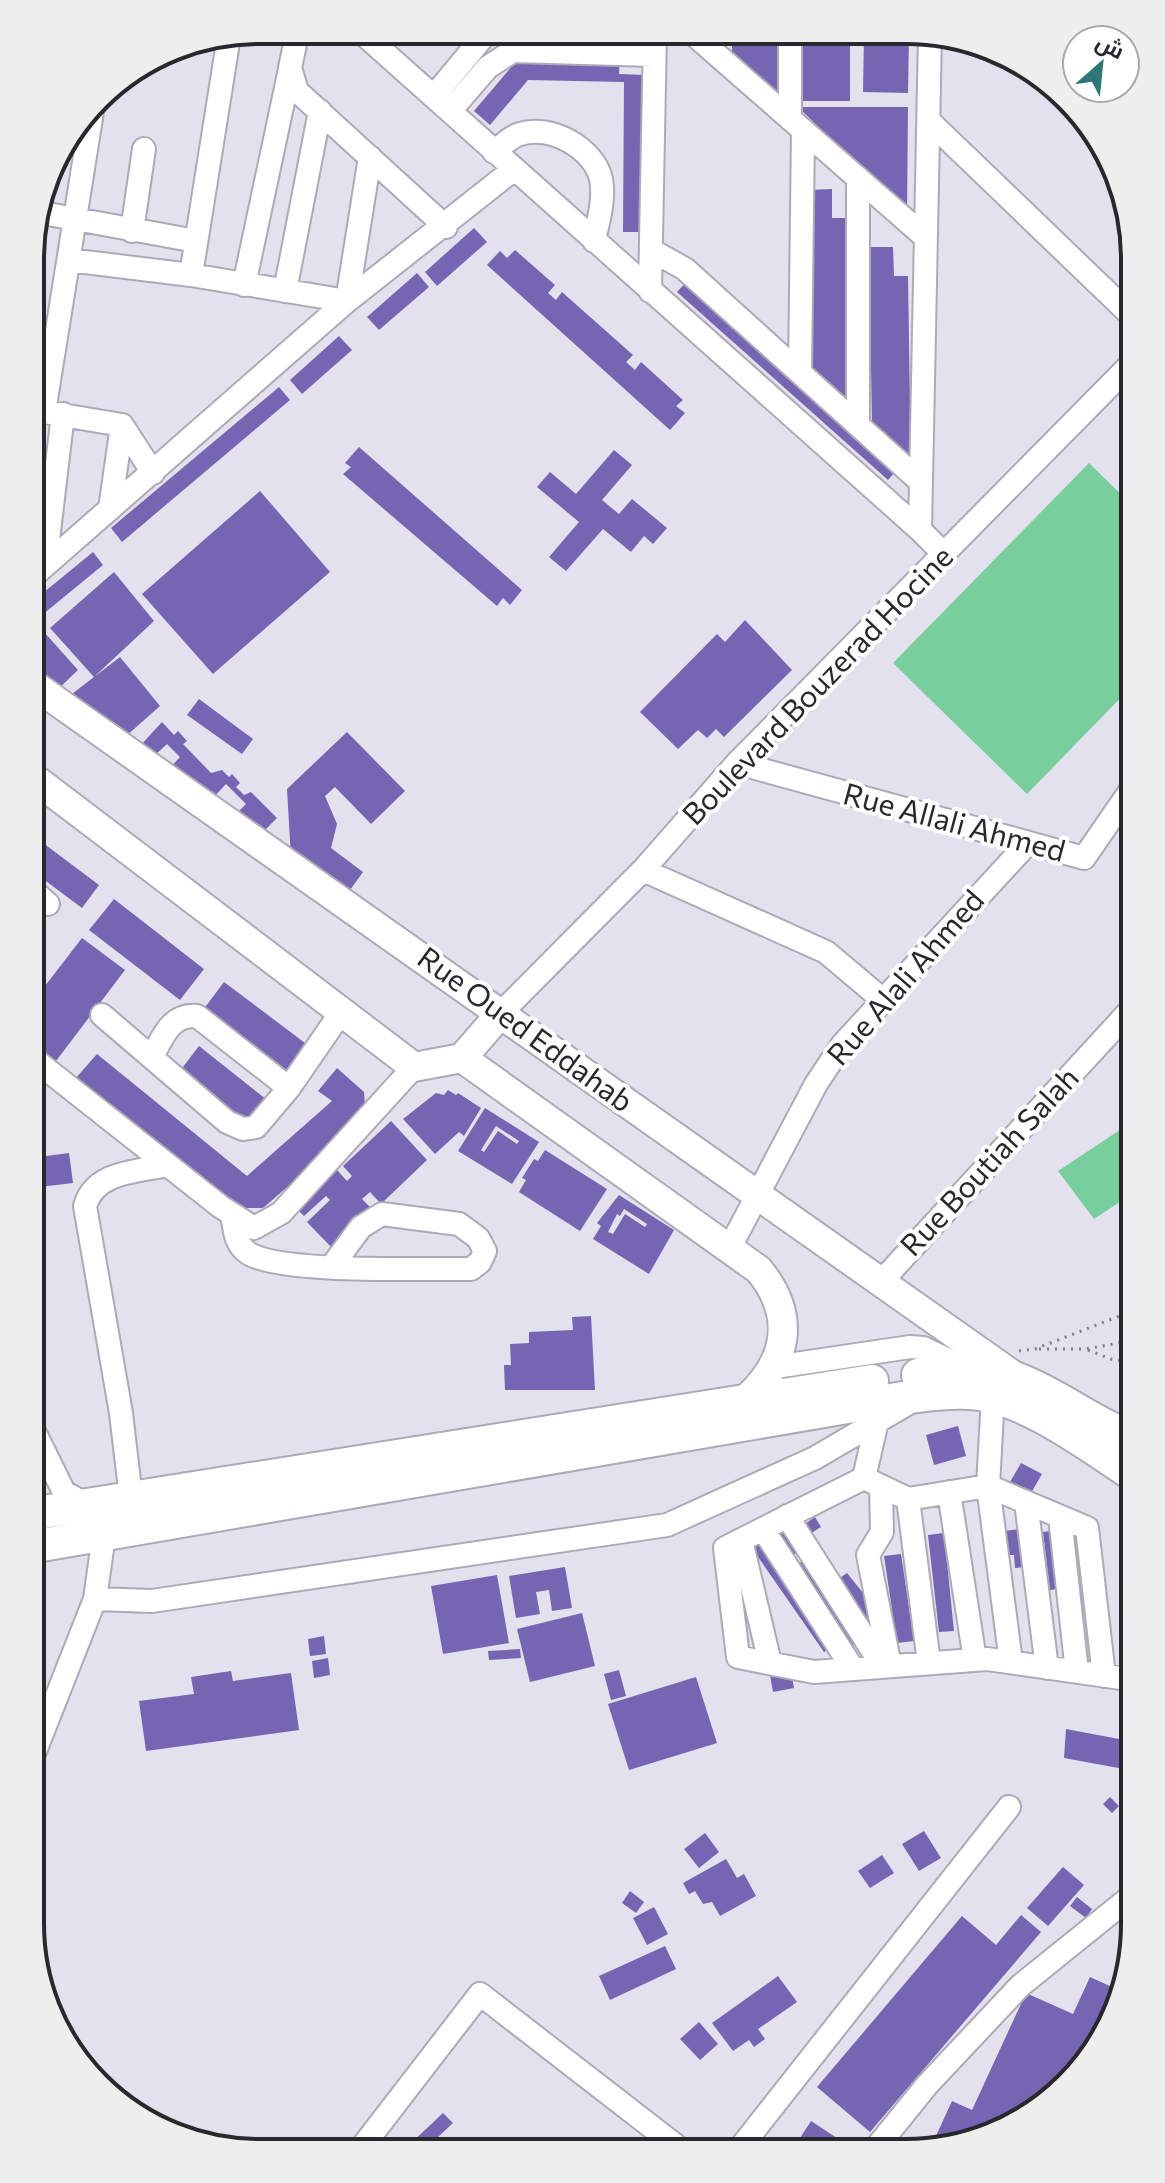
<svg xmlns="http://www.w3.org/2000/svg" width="1165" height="2183" viewBox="0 0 1165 2183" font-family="Commissioner,Cairo,sans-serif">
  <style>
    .green { fill: #78ce9c }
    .building { fill: #7565b3; fill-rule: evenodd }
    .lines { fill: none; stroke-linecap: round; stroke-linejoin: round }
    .minor-casing { stroke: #acaab6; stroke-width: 26 }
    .major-casing { stroke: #acaab6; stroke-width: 32 }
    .highway-casing { stroke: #acaab6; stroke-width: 36 }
    .path { stroke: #7e7e85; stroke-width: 3; stroke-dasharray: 2 6; stroke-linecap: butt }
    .minor { stroke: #fff; stroke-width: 22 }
    .major { stroke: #fff; stroke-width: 28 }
    .highway { stroke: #fff; stroke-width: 32 }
    .labels { text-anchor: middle; stroke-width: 8; stroke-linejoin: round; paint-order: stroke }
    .street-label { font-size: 30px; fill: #29292d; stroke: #fff }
    .rim { fill: none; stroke: #29292d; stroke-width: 4 }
  </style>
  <rect width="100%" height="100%" fill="#e2e1ed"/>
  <path class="green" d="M1089,463l46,45v175l-108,111 -134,-131z
    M1135,1120v72l-41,27 -36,-48z"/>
  <path class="building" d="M541,32h49l-1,17 -49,-4z
    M604,32h38v20l-38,-1z
    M732,33h51l4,68 -55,-46z
    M793,33l57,1v67h-56z
    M864,34h45l-1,59 -45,-1z
    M529,57l91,1 -1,16 26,1v157h-22l1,-150 -96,-2 -38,45 -16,-14 39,-46z
    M798,107h110l-1,106z
    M832,189v29h14l4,195 -40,-45 -3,-178z
    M474,228l13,14 -50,44 -12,-14z
    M869,247h24l1,29h14l3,195 -39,-45z
    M515,250l40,35 -7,8 8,7 6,-8 71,63 -7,7 9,8 6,-8 42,38 -7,6 9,7 -15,17 -183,-165 13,-14 7,7z
    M417,273l12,14 -50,43 -12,-13z
    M690,278l210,188 -12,14 -211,-188z
    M339,336l13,14 -50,44 -12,-14z
    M279,387l11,13 -168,142 -11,-14z
    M359,447l163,143 -12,15 -7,-7 -6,8 -154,-132 8,-7 -6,-4z
    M614,450l18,15 -30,35 17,14 13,-15 35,29 -14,16 -9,-8 -13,16 -28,-23 -37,42 -17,-14 30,-35 -42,-35 13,-15 26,22z
    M260,491l70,81 -117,102 -71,-80z
    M93,552l10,13 -61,50 -10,-13z
    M114,572l40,49 -60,56 -44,-49z
    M745,620l47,50 -68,67 -8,-8 -9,9 -9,-8 -20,19 -38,-37 77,-78 8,8z
    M44,632l34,38 -22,21 -25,-17v-32z
    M120,657l40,49 -35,31 -57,-40z
    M199,699l54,40 -11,15 -55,-39z
    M162,722l12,13 4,-4 9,10 -4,3 28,29 11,-3 7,7 3,-3 8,9 -4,4 8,8 7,-3 26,26 -17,17 -26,-19 12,-12 -20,-20 -15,16 -42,-31 11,-12 -13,-13 -14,13 -14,-10z
    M347,732l58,59 -34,33 -36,-37 -10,9 12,28 -6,24 32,24 -18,25 -54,-39 -4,-69z
    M31,834l68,51 -17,23 -51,-38z
    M114,899l90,70 -24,31 -91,-70z
    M82,938l43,32 -72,95 -22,-16v-45z
    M224,982l85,64 -22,28 -84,-64z
    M199,1046l68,54 -20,25 -68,-53z
    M97,1054l150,122 85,-75 -14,-10 19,-23 27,24 2,27 -103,89h-22l-166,-129z
    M448,1090l8,5 2,-2 23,15 -17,28 -5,-4 -24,22 -32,-35 33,-26 8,2z
    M485,1108l54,34 -27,42 -54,-33zM496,1126l23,15 -2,3 -19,-13 -14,21 -3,-2z
    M391,1121l36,39 -46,44 -11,-12 -8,7 11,11 -41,38 -25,-26 23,-22 -4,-4 -22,20 -8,-8 41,-38 10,11 5,-5 -9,-10z
    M545,1150l62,39 -27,42 -61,-39 7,-12 -4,-2 12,-19 4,2z
    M69,1153l4,30 -42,5v-30z
    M619,1195l55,35 -25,44 -56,-35 8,-13 -4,-3zM624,1209l23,15 -2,3 -20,-13 -12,20 -5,-2 9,-18 3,2z
    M591,1316l4,74h-90l-1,-25h7l-1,-21 19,-1v-11l44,-2 -1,-13z
    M958,1426l8,30 -32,9 -8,-30z
    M1021,1463l21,11 -11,19 -21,-11z
    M815,1517l6,10 -13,8 -6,-9z
    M785,1523l19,24 -12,9 -19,-23z
    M1020,1529l3,38 -8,1 -1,-13h-8l-2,-24z
    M1057,1530l7,58 -14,2 -7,-58z
    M944,1533l10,98 -15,1 -11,-97z
    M762,1535l74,108 -12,9 -75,-108z
    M901,1554l13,87 -17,2 -13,-87z
    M807,1558l58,78 -13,10 -58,-79z
    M565,1567l7,41 -20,3 -3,-21 -13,2 4,22 -24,4 -7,-42z
    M847,1573l33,41 -13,10 -33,-42z
    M497,1575l12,68 -66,11 -12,-68z
    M582,1613l13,53 -65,16 -13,-53z
    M324,1636l2,18 -16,2 -2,-17z
    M520,1649l1,9 -32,2 -1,-9z
    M328,1658l2,17 -16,3 -2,-17z
    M619,1670l7,26 -15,4 -7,-26z
    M231,1671l2,10 58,-8 8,57 -153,21 -7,-50 55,-7 -3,-17z
    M791,1671l3,17 -21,4 -3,-17z
    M696,1677l21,66 -88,27 -21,-66z
    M1066,1729l69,13v29l-71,-13z
    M1110,1797l9,9 -7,7 -9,-9z
    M924,1831l17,27 -22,13 -17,-27z
    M705,1833l14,19 -20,16 -15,-19z
    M882,1855l12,18 -24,15 -12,-17z
    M726,1859l11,19 7,-4 12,22 -36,20 -8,-14 -9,2 -8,-13 -6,3 -6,-11z
    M1063,1867l21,18 -36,41 -21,-18z
    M630,1891l14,11 -8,11 -14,-10z
    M1077,1897l15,12 -6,9 -16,-12z
    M654,1907l14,27 -21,11 -14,-27z
    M1021,1915l20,17 -171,200 -53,-45 145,-171 34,29z
    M665,1946l11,23 -66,31 -11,-24z
    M1123,1963l-36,101 -107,77 -50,8 22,-48 20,9 54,-117 47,21 17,-37 22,10z
    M778,1976l19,26 -39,27 7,10 -11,8 -5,-7 -16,11 -21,-28z
    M699,2022l19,22 -18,16 -20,-21z
    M443,2113l10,10 -31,29h-6l-7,-7z
    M811,2121l29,19 -8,13h-19l3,-5 -16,-10z"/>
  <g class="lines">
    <g class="minor-casing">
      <path id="minor" d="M298,30l-8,38 7,23 149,136
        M360,31l560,499
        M692,33l232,203
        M790,33v86
        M930,34l-10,496 25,25
        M229,36l-38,239 156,26 23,-144
        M434,96l54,-65
        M93,106l-49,306 78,13 31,48
        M450,111l38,-44 25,-16 141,4
        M929,121l206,198
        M494,152c7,-5 17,-16 26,-18 30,-10 74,14 81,45 4,21 -3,42 -7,62
        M858,178v247
        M37,212l159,29
        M132,231l12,-82
        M651,250l34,19 236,213
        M69,260l122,15
        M244,285l46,-216
        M285,291l35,-180
        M650,291l5,-259
        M800,372l3,-242
        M110,509l12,-84
        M45,565l18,-151
        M32,577l315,-276 166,-131
        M737,763l347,95 51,-74
        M643,870l183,82 57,48
        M31,889l17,15
        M502,1012l141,-142 94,-107 398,-403
        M102,1015l125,107 16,7 13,-2 33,-39 53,-77
        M31,1057l190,150 33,21 27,-15 133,-146
        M152,1057c11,-21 19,-43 45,-41l92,72
        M232,1214c3,15 2,29 16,39 32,21 178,15 223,16l9,-7 5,-11 -7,-13 -19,-14 -77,-10 -21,13 -29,39
        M729,1249l87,-165 26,-39 185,-201
        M879,1284l256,-279
        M775,1367l135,-20 13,1 44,21
        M993,1396l-5,90 99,42 17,148
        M877,1421l-13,57 -139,70 13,109 76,15 173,-13 148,21
        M31,1425l33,67 23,13
        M864,1478l44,21 80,-13 23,176
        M881,1486l1,46 -14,23 22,111
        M949,1492l26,168
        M131,1498l-10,-85 -36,-207c10,-35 52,-34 82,-41
        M908,1499l21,164
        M1026,1502l21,166
        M787,1516l96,151
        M1060,1517l17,155
        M763,1529l90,140
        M741,1540l29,123
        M95,1599l57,2 515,-76 148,-67 92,-54
        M30,1764l65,-165 9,-64
        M359,2151l121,-157 204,158
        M737,2152l272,-345
        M872,2153l55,-68 93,-99 114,-92"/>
    </g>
    <g class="major-casing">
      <path id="major" d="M31,683l986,695
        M31,776l383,291 48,-9 297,212c38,47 29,92 -15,131
        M462,1058l40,-46"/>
    </g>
    <g class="highway-casing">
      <path id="highway" d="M918,1375c33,-4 67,-9 99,4 41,15 76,45 118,60
        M30,1514l842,-133
        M30,1547l829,-142c36,-5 74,-14 111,-12 52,2 121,54 165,83"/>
    </g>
    <path class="path" d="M1039,1349h47l49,-9
      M1088,1350l23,9 24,3
      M1019,1351l16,-2 100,-39"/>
    <use href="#minor" class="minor"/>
    <use href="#major" class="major"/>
    <use href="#highway" class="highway"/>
  </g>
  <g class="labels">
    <g class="street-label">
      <text transform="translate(818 686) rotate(-46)" y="10">Boulevard Bouzerad Hocine</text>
      <text transform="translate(954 823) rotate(15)" y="10">Rue Allali Ahmed</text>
      <text transform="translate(906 978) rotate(-49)" y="10">Rue Alali Ahmed</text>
      <text transform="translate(525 1030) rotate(36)" y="10">Rue Oued Eddahab</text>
      <text transform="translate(990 1162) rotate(-47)" y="10">Rue Boutiah Salah</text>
    </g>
  </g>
  <path d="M0 0H1165V2183H0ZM259 44H906A215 215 0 0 1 1121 259V1924A215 215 0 0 1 906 2139H259A215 215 0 0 1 44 1924V259A215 215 0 0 1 259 44Z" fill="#eee" fill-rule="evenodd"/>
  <path class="rim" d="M259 44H906A215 215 0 0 1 1121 259V1924A215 215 0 0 1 906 2139H259A215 215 0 0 1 44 1924V259A215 215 0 0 1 259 44Z"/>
  <g transform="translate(1101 64) rotate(27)"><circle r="38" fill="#ffffff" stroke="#a9a9ab" stroke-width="2"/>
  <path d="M0-6L14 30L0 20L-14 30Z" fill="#2e7774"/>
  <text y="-12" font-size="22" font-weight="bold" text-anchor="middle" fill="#29292d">ش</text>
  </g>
</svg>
